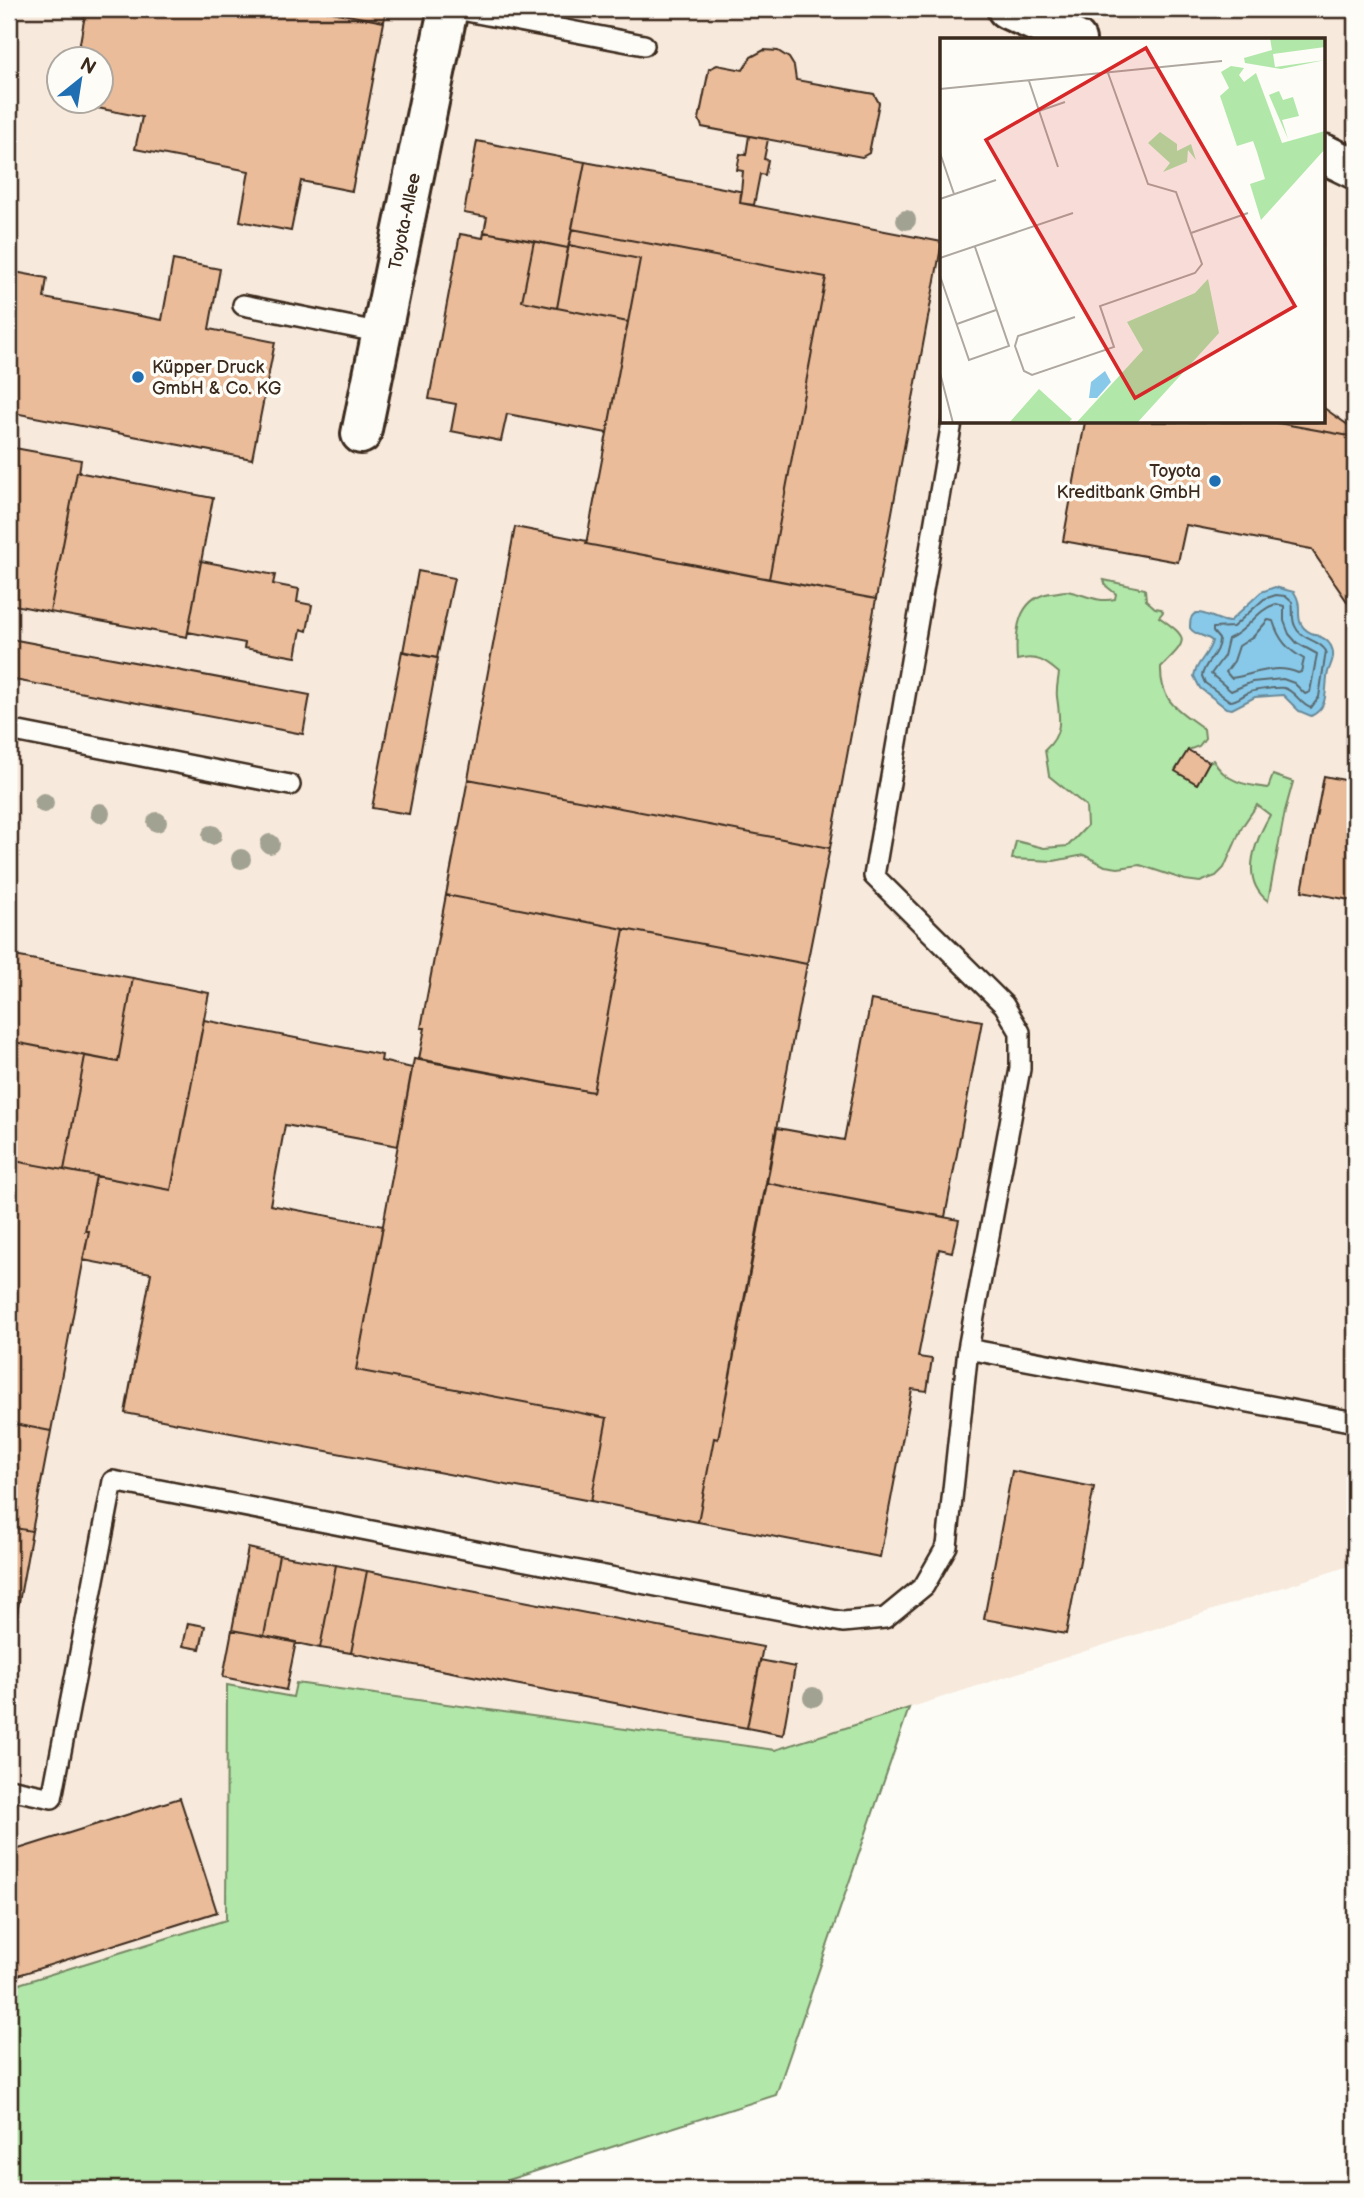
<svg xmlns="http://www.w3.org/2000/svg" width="1364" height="2198" viewBox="0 0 1364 2198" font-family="'Balsamiq Sans',sans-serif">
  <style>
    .built { fill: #f7e9db; fill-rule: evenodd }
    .green { fill: #b1e7a9; stroke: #768864; stroke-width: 2 }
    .water { fill: #88c9e9; stroke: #698998; stroke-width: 2 }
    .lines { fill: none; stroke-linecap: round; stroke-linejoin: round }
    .shore { stroke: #5a6a6f; stroke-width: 2 }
    .building { fill: #eabc9a; stroke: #3b2a1e; stroke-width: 2 }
    .service-casing { stroke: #3b2a1e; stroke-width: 24 }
    .minor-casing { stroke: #3b2a1e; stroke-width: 44 }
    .service { stroke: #fdfcf7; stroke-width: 19 }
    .minor { stroke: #fdfcf7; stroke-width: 38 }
    .tree { fill: #a2a293 }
    .poi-dot { fill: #1f6fb2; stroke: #fdfcf7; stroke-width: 2.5 }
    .labels { text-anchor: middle; stroke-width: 7; stroke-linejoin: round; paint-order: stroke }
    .street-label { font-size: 18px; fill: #3b2a1e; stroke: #fdfcf7 }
    .poi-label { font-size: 18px; fill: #3b2a1e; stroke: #fdfcf7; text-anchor: start }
    .inset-road { fill: none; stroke: #afa8a0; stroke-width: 2 }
    .view { fill: #d62828; fill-opacity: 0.15; stroke: #d62828; stroke-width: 3.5 }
    .inset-edge { fill: none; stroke: #3b2a1e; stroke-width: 3.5 }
  </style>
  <rect width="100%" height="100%" fill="#fdfcf7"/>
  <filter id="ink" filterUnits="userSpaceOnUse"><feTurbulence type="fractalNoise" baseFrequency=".0143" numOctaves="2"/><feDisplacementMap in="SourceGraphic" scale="14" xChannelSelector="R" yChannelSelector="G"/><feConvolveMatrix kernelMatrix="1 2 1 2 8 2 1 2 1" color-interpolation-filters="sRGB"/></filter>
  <g filter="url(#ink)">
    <path class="built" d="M9,9h1346v1555l-446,144 -900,279zM942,40h382v382h-382zM60,60h42v42h-42z"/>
    <path class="green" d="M1104,580l41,9 1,11 9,8 6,1 2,3 -4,5c31,22 29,23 2,50 -1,36 18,43 43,62l1,9 -6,8 -11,4 -12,21 21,12 12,-21 4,-2c12,22 32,25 55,28l5,-13 20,7 -8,29 -17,90c-29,-22 -13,-60 2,-86l-13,-10 -15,22 -18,41 -8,8 -16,6 -15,-2 -45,-15 -22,3 -13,-2 -21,-11 -30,6 -42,-2 4,-18 28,7 24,-2 19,-20 -1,-20 -37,-30 -4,-26c18,-16 15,-31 12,-53 -1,-8 1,-16 2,-24 -14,-12 -22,-18 -42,-13 -2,-28 0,-61 33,-67 5,0 12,-2 17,-2 18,3 29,12 48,8l1,-5 -10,-8z
      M296,1683l479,67 134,-42 -133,387 -297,94h-470v-202l217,-67 1,-235 66,12z"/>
    <path class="water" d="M1275,587l19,5c9,14 2,21 7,32 7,13 23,9 30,22 5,10 0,17 -3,26 -4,17 2,35 -17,44l-12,-5 -16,-16 -28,2 -23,12 -6,-1 -26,-20 -6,-12c2,-14 15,-21 18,-35 -6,-6 -17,-5 -22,-13 -1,-30 24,-6 39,-6l32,-30z"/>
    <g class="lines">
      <path class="shore" d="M1276,595l9,1 7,6c2,8 -1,16 3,24 6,15 23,12 31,25l-7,46 -8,11c-11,-3 -15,-17 -27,-20 -5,-1 -29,2 -34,4 -8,3 -12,9 -20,9l-25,-18 -3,-7c2,-14 17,-21 17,-37l-6,-7v-4l20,-1 31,-28z
        M1276,604l8,2v15l5,13 8,9 20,11 -7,38 -5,2 -11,-11 -11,-4 -31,3 -21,9 -20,-17 13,-18 4,-17c21,-9 28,-29 48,-35z
        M1268,620l5,1c6,19 14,28 31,38l-3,13 -3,1c-23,-10 -45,2 -67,5l-5,-6 8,-11 5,-15 14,-9z"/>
    </g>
    <path class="building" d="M86,9h230l68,13 -32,169 -51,-10 -10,50 -51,-10 9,-50 -114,-22 7,-32 -74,-15h34v-42h-25z
      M316,9h70l-2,13z
      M764,50l14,1 11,7 5,8 2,14 78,14 5,9 -10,50 -7,4 -160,-30 -3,-8 10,-50 8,-4 26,5 8,-13z
      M749,136l19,3 -4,20 4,1 -3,15 -5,-1 -6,31 -14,-2 3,-32 -6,-1 3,-16 6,1z
      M477,141l108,21 -17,86 -84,-16 3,-15 -23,-4z
      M585,162l154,29 3,1 -2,11 202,39 -66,357 -107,-20 57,-302 -254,-48z
      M572,229l254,48 -57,302 -183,-35 54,-285 -71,-14z
      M484,232l50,9 -12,60 106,21 -21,111 -100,-19 -6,27 -50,-10 5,-27 -27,-5 31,-165 23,4z
      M534,241l34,7 -11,60 -35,-7z
      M569,245l71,14 -12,63 -71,-14z
      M173,260l47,9 -11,60 66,13 -23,117 -243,-47v-141l38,7 -3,20 118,22z
      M1324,408l31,22v7l-82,-15h51z
      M1085,422h188l82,15v176l-44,-64 -125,-24 -8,37 -115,-21z
      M9,447l72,13 -2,12h-2l-27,140 -41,-8z
      M77,472l136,26 -26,139 -137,-25z
      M515,527l72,14 -1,3 290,55 -46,249 -362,-69z
      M201,561l74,14 -2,9 26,5 -2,13 15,3 -5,26 -6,-2 -5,28 -52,-9 1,-5 -57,-11z
      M418,571l36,7 -17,80 -34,-6z
      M11,639l299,56 -7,39 -294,-55z
      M402,651l36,7 -29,156 -37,-6z
      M1188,750l21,12 -12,22 -22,-13z
      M1324,776l31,6v119l-53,-10z
      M468,779l362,69 -23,116 -361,-69z
      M446,895l178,34 -31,163 -174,-33 6,-31h-4z
      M624,929l183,35 -89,475 -4,-1 -16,84 -107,-21 16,-83 -251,-48 58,-311 179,33z
      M9,955l124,23 -15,84 -109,-21z
      M133,978l76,15 -38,197 -107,-20 21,-114 33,6z
      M871,1000l111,21 -37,196 -178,-34 10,-55 67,12z
      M204,1020l178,35 -1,6 31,7 -14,78 -113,-21 -15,80 113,21 -27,144 251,48 -16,83 -466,-88 26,-140 -68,-13 6,-29h-4l11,-55 75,14z
      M9,1041l76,15 -21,114 -55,-10z
      M9,1160l87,16 -11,55h4l-38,200 -42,-8z
      M767,1183l192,37 -7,32 -13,-3 -21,108 14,2 -5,32 -15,-2 -32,168 -182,-35 16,-84 4,1z
      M9,1423l42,8 -19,100 -23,-4z
      M1012,1471l82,16 -28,147 -82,-15z
      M9,1527l23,4 -23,126z
      M248,1548l31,7 -15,81 -32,-6z
      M279,1555l57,10 -16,83 -56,-12z
      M336,1565l31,6 -16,82 -31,-5z
      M367,1571l396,76 -16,81 -396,-75z
      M188,1623l17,3 -5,23 -17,-3z
      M232,1630l64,12 -10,48 -63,-13z
      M760,1660l35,7 -12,68 -36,-7z
      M180,1798l37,114 -208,66v-126z"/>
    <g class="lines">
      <g class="service-casing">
        <path id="service" d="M456,9l188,36
          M243,305l139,28
          M9,730l281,55
          M968,1349l387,73
          M9,1789l43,9 61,-317 730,141 42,-4 39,-32 23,-40 21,-197 52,-280v-37l-16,-27 -130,-129 78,-454"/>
      </g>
      <g class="minor-casing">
        <g id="minor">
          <path d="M1007,9l69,31"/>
          <path d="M1324,154l31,15"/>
          <path id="s1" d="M361,434l87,-425"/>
        </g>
      </g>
      <use href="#service" class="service"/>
      <use href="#minor" class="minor"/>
    </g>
    <g class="tree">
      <circle cx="906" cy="220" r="10"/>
      <circle cx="44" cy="803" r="10"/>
      <circle cx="100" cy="813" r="10"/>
      <circle cx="157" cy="822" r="10"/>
      <circle cx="212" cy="835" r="10"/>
      <circle cx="270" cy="844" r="10"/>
      <circle cx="241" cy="859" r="10"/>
      <circle cx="813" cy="1697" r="10"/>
    </g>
  </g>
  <g class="poi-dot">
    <circle cx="138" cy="377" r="7"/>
    <circle cx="1215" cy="481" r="7"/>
  </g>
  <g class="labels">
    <g class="street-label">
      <text dy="6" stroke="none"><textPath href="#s1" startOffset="217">Toyota-Allee</textPath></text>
    </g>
    <g class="poi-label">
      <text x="152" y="373">Küpper Druck<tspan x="152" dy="21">GmbH &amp; Co. KG</tspan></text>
      <text x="1201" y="477" text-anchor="end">Toyota<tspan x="1201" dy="21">Kreditbank GmbH</tspan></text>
    </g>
  </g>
  <g transform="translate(940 38)">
    <rect width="385" height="385" fill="#fdfcf7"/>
    <path d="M330,0h55v9l-52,7 2,13 50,-7 -44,9 -36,-6 -1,-5 28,-8zM291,28l13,2 -5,7 5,7 12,-9 26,70 43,-12v18l-64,71 -11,-36 15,-5 -8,-27 -4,-11 -16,5 -17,-50 9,-8 -8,-16zM339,53l4,9 10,-3 6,19 -17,4 6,19 -19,-44zM220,94l17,12v7l14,-7 5,16 -8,-10 -1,12 -24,10 7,-9 -22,-20zM268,241l11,54 -82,90h-61l67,-73 -16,-28 68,-29zM99,351l33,30 -4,4h-59z" fill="#b1e7a9"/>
    <path d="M165,333l6,11 -14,16h-8l2,-16z" fill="#88c9e9"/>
    <path class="inset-road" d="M89,43l29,86M0,51l282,-28M99,73l26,-9M0,115l14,41M0,161l56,-19M251,195l57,-20M0,220l133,-45M0,238l29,84 40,-14 -34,-99M135,279l-57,19 -3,10 9,25 8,4 82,-28 -14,-41 95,-33 7,-9 -26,-72 -28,-8 -40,-111M17,286l39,-14M0,335l13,50"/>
    <path class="view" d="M206,10l149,258 -160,92 -149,-258z"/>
    <rect width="385" height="385" class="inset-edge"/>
  </g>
  <rect width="1364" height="2198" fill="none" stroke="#fdfcf7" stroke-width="35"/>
  <rect x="18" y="18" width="1329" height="2163" fill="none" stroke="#3b2a1e" stroke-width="2.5" filter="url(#ink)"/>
  <g transform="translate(80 80) rotate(30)"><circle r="33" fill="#fdfcf7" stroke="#afa8a0" stroke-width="2"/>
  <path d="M0-5L12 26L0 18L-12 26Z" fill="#1f6fb2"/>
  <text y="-10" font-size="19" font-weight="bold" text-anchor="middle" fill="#3b2a1e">N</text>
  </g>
</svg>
